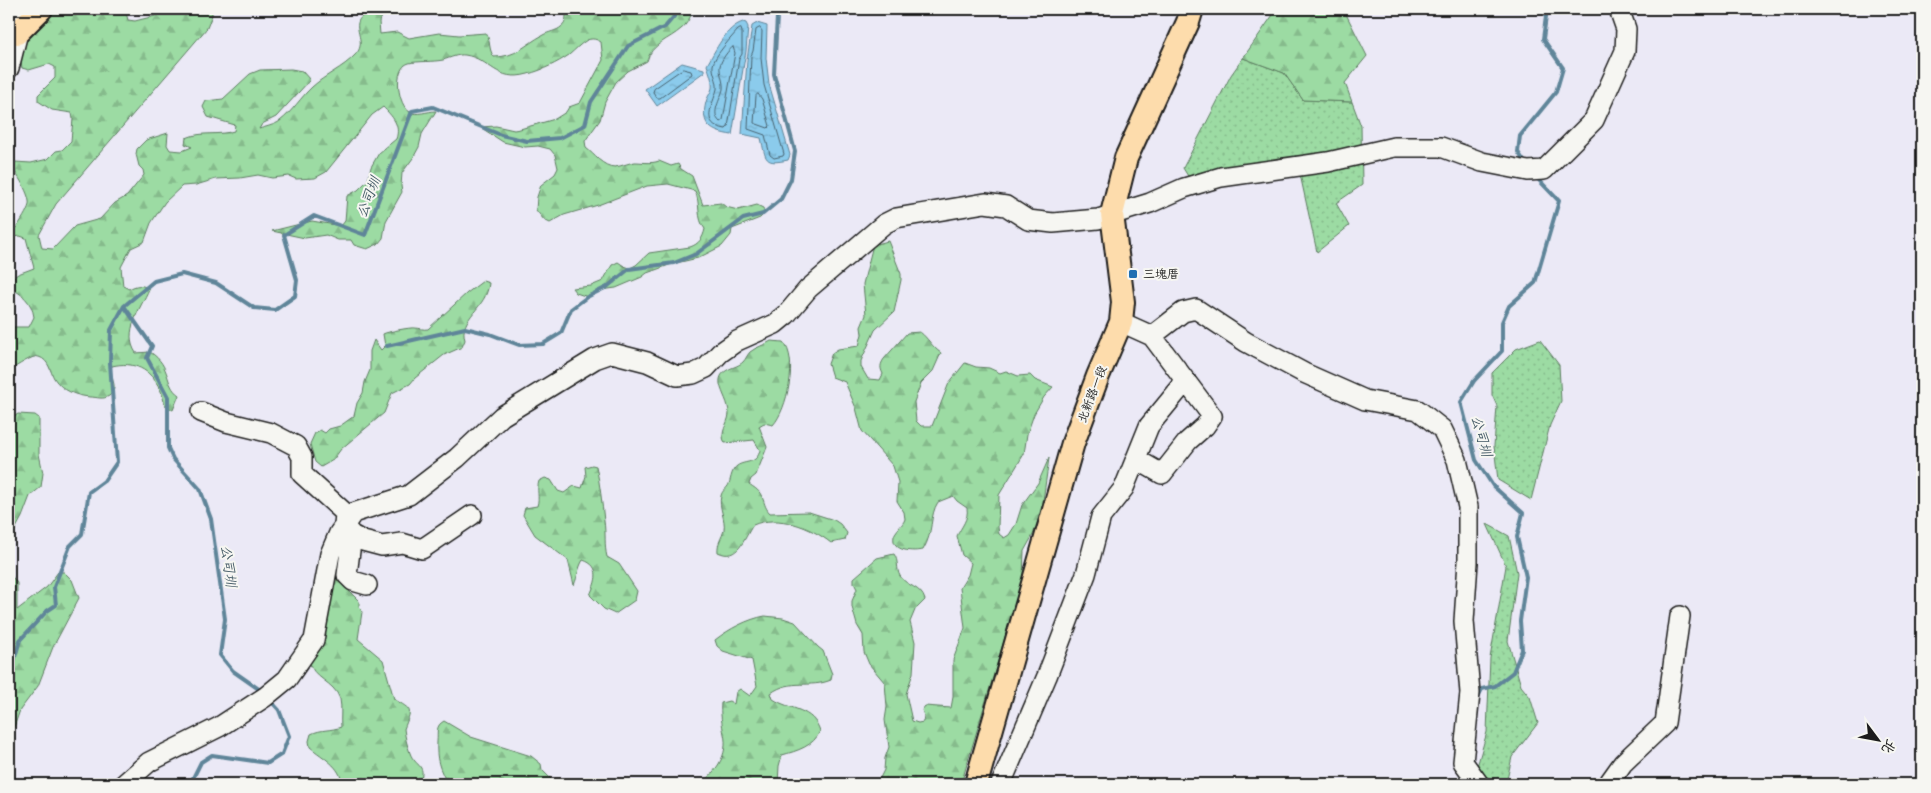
<svg xmlns="http://www.w3.org/2000/svg" width="1931" height="793" viewBox="0 0 1931 793" font-family="Pangolin,'LXGW WenKai TC',sans-serif">
  <style>
    .grass { fill: url(#grass-dots); stroke: #5c7c60 }
    .forest { fill: url(#forest-firs); stroke: #5c7c60 }
    .water { fill: url(#water-ripples); stroke: #5f8599 }
    .lines { fill: none; stroke-linecap: round; stroke-linejoin: round }
    .shore { stroke: #48626f; stroke-width: 1 }
    .stream { stroke: #5f8599; stroke-width: 4 }
    .minor-casing { stroke: #1c1c1c; stroke-width: 22 }
    .major-casing { stroke: #1c1c1c; stroke-width: 26 }
    .minor { stroke: #f6f6f2; stroke-width: 19 }
    .major { stroke: #fddcac; stroke-width: 22 }
    .poi-dot { fill: #1f6fb2; stroke: #f6f6f2; stroke-width: 2 }
    .labels { text-anchor: middle; stroke-width: 4; stroke-linejoin: round; paint-order: stroke }
    .poi-label { font-size: 12px; fill: #1c1c1c; stroke: #f6f6f2; text-anchor: start }
    .street-label { font-size: 12px; fill: #1c1c1c; stroke: #f6f6f2 }
    .water-label { font-size: 14px; font-style: italic; fill: #435965; stroke: #f6f6f2 }
  </style>
  <defs>
    <pattern id="grass-dots" width="8" height="8" patternUnits="userSpaceOnUse" patternTransform="scale(1.25)"><rect width="8" height="8" fill="#9cdba3"/><path d="M2 2h.1M6 6h.1" fill="none" stroke="#86bb8c" stroke-width="1.8" stroke-linecap="round"/></pattern>
    <pattern id="forest-firs" width="22" height="20" patternUnits="userSpaceOnUse" patternTransform="scale(1.25)"><rect width="22" height="20" fill="#9cdba3"/><path d="M5 1l3.5 6h-7zM16 11l3.5 6h-7z" fill="#86bb8c"/></pattern>
    <pattern id="water-ripples" width="26" height="14" patternUnits="userSpaceOnUse" patternTransform="scale(1.25)"><rect width="26" height="14" fill="#8bcbec"/><path d="M2 4q2-2 4 0t4 0M15 11q2-2 4 0t4 0" fill="none" stroke="#77aeca"/></pattern>
  </defs>
  <rect width="100%" height="100%" fill="#ebe9f6"/>
  <filter id="ink" filterUnits="userSpaceOnUse"><feTurbulence type="fractalNoise" baseFrequency=".02" numOctaves="2"/><feDisplacementMap in="SourceGraphic" scale="10" xChannelSelector="R" yChannelSelector="G"/><feConvolveMatrix kernelMatrix="1 2 1 2 8 2 1 2 1" color-interpolation-filters="sRGB"/></filter>
  <g filter="url(#ink)">
    <path class="grass" d="M1243,58l41,15 19,27 49,2 9,24 1,59 -26,18 13,23 -32,26 -21,-96 -105,25 -8,-13 48,-93z
      M1540,340l19,25 2,36 -11,24 -19,75 -33,-20 -4,-34 3,-40 -5,-11v-22l24,-24z
      M1487,524l22,12 8,37 -9,68 13,45 9,11 8,26 -26,34 -6,27h-34l15,-52 3,-74 16,-92z"/>
    <path class="forest" d="M48,9h77l3,11 7,1 20,-5 5,-7 52,1v5l-5,13 -151,176 -17,31 3,13 11,1 22,-23 25,-7 15,-16 12,-7 17,-21 -1,-5 -4,-4 -3,-12 1,-5 9,-9 22,-7 -1,12 3,5 12,1 10,-4 -7,-3 1,-6c16,-7 32,-2 48,-7l1,-6 -27,-8 -5,-10 3,-6 17,-2 27,-25 10,-4 31,-1 11,2 8,9 -34,37 -14,7 -3,5c6,-2 16,-4 21,-8 12,-9 21,-24 32,-34 13,-12 31,-19 43,-32 18,-17 -20,-38 29,-46l-5,13 1,12 17,-2 12,6 30,-5 20,2 27,-2c5,8 2,16 8,24 23,0 30,-12 49,-22 5,-3 14,-4 18,-8 6,-3 5,-13 5,-18h128c-3,6 -7,16 -13,20 -11,10 -30,15 -34,32l-19,10 -12,11 -11,20 -5,18 -15,21 1,7c8,6 17,19 29,19 7,-1 13,-4 20,-5 8,0 16,2 24,-1l12,5 7,-2 3,5 11,7 11,29 18,-2 5,4 12,3 19,-5 6,3 2,5 -5,5 -28,11 -1,6 -9,11 -24,12 -26,6 -25,9 -5,4 -26,11 -15,2 -13,7 -12,-4 -4,-5 19,-2 12,-5 9,-16 6,-3 6,4 6,2 6,-3 13,-12 41,-6c9,-3 13,-9 15,-18 -9,-11 -4,-25 -10,-38l-27,-7 -21,2 -49,19 -34,10 -14,8 -6,-3 -8,-10 1,-13 4,-12 14,-11 3,-6 -3,-13 -5,-6 -12,-3 -13,1 -22,-5 -23,-15 16,-1 18,4 6,-1 35,-10 11,-7 3,-5 11,-4 23,-43 -2,-18c-5,-3 -8,-4 -14,-2 -7,4 -12,10 -18,15 -12,8 -26,15 -41,19 -32,9 -37,-15 -63,-19 -7,-1 -15,3 -22,5 -10,2 -25,1 -34,3 -17,5 -11,43 1,49 6,4 18,-1 26,-1l-14,23 -3,13 -6,11 -11,15 -1,13 1,6 -16,29 -3,17 -5,6 -11,5 -13,-4 -3,-5h-13l-12,-5 -21,3 -33,-7 40,-10 29,5 4,-5 2,-25 11,-6 10,-10 3,-13 8,-14 17,-14c5,-14 -4,-23 -13,-32l-11,8 -46,57 -11,6 -19,1 -7,-3 -17,2 -14,-3 -18,3 -24,1 -20,6 -14,1 -17,16 -14,21 -7,19 -13,6 -10,19 2,19 6,3c7,-4 13,-5 20,0 -8,19 -27,43 -13,64l14,-1c22,14 14,33 29,43l-6,15 -7,-3c-3,-6 -3,-13 -6,-18 -10,-20 -26,-28 -48,-23l-2,6c3,9 8,17 -1,24 -6,4 -12,1 -19,1 -13,-1 -28,-6 -36,-19 -4,-7 -5,-18 -15,-21 -6,-3 -22,10 -30,13v-43h20l5,-10c-2,-15 -12,-24 -25,-29v-8l9,-6 16,-6 -8,-30 -6,-2 -11,2v-8l8,-3c4,-6 10,-15 12,-22 2,-9 -13,-33 -19,-40l5,-3 16,1 17,-4 8,-8 6,-1 9,-9 2,-22 -1,-6 -20,-3 -14,-9v-6l17,-17v-11l-6,-3 -20,6 -7,-2 -4,-25z
      M1277,9h74l-5,5 21,42 -22,27 7,19 -49,-2 -19,-27 -41,-15z
      M888,241l13,33v6l-7,32 -19,18 -14,31v6l7,12 12,1 3,-6c-3,-6 -3,-9 1,-15l23,-26 13,-1c8,6 12,15 21,21l-8,18 -12,12 -7,19 2,19 5,5h11l17,-43 16,-20 11,4 13,1 11,5 6,-2 12,5 12,-1 5,5 18,7 -9,10 -10,17 -7,20 -3,20 -25,41 -1,32 1,7 5,4 5,-3 7,-11 6,-19 16,-22 11,-25 -7,50 -9,27 -9,16 -1,26 -62,207h-84l7,-14 1,-12 4,-11 -4,-27 2,-13 -2,-24 -16,-19 -5,-12 -1,-17 -6,-10 -5,-18v-6l5,-12 -3,-6v-5l23,-20 17,-4c5,7 2,15 6,22 7,11 21,10 25,24l-10,10 -5,12 5,20 -2,31 -7,21 6,27 6,2 5,-1 1,-6 -2,-6 3,-4 26,2 2,-11v-37l12,-32 -5,-40 8,-13 3,-12 -9,-8 -5,-19c4,-9 12,-17 10,-28l-10,-7 -4,-5 -15,6c-9,14 -4,30 -15,48 -9,2 -32,2 -29,-14 1,-5 9,-11 11,-17l-1,-7 -7,-11 1,-19 -5,-16 -31,-35 -6,-23 -11,-26 -13,-5 -4,-13 4,-11 6,-4 21,-3 3,-12 -1,-7 5,-12 -3,-31 10,-39z
      M483,281l6,2c-2,25 -31,35 -24,57l-3,7 -18,8 -29,23 -5,6 -18,9 -8,20 -43,36 -8,11 -12,7 -6,-5 -5,-18 5,-11 5,-3 5,3 4,-4 11,-3 14,-10 3,-13 6,-10 2,-11 5,-12v-19l4,-11 7,10 4,-4 -2,-12c3,-2 28,-7 32,-6 5,0 8,2 13,1l39,-36z
      M771,341l12,1c16,16 4,68 -10,83l-9,-2 -5,3 8,21 -11,28 -5,4 -2,5c4,3 10,6 12,11 4,7 3,12 9,18l39,-1 25,8 6,4 7,9 -2,7 -14,3c-20,-16 -53,-29 -78,-18 -9,13 -15,37 -35,27 -1,-9 4,-14 6,-22 2,-11 -6,-23 -3,-34 1,-6 6,-7 8,-12 2,-6 3,-15 8,-18 8,-6 20,-1 23,-16l-6,-10 -29,3c-6,-11 3,-18 4,-29 0,-11 -7,-20 -9,-30 -2,-16 16,-15 23,-22 3,-3 4,-7 7,-10 6,-5 15,-7 21,-11z
      M18,414l17,1 4,3v36l4,19 -2,14 -11,9 -8,21 -13,24v-118l4,-6z
      M592,465l4,1c4,18 6,37 8,55 2,13 0,24 3,36l12,7 18,27 -2,9 -20,14 -11,-5 -14,-14c6,-13 12,-29 -7,-35 -5,8 -5,16 -9,25l-6,-25 -33,-25 -12,-20 2,-7 12,-2c3,-9 -1,-16 2,-25l6,-3 6,2 7,11 6,2 10,-7 8,2 4,-12 -1,-9z
      M335,562l7,18 7,11 10,10v5l3,6 -4,27 25,21 11,39c19,12 18,9 10,30 1,8 3,16 6,24 5,14 19,12 8,31h-76c-1,-18 -19,-26 -32,-37l-1,-6 2,-7c10,-5 20,-3 30,-7 -1,-9 1,-19 -1,-28 -6,-18 -28,-20 -31,-39z
      M58,572h6l8,8 7,18 -26,49 -15,39 -18,24 -7,20 -4,6v-163l8,10v27l30,-23z
      M765,616l18,2 12,4 23,25 5,4 9,23 -1,6c-22,9 -39,-2 -60,13l2,6c17,11 40,9 47,32 -6,15 -23,20 -38,24l-3,11 -1,18h-77c15,-13 28,-29 23,-50 -2,-10 -4,-21 -3,-31l8,-2 5,3 2,-12 4,-3 10,7 7,-10 -5,-26 -29,-9 -6,-5 -2,-6c14,-11 33,-21 50,-24z
      M444,721l27,16 60,19 10,8 1,6 14,14h-108c-9,-15 -12,-25 -11,-42 1,-10 -2,-16 7,-21z"/>
    <path class="water" d="M743,22l3,1 2,4 -2,24 -14,84c-20,-3 -32,-9 -26,-33 1,-5 5,-9 6,-14 1,-8 -3,-16 -5,-23 8,-14 19,-38 36,-43z
      M757,23l10,3 -1,32 3,26 21,71 -2,5c-24,5 -22,0 -27,-22l-19,-4 5,-74 5,-34z
      M682,63l22,6v3l-47,34 -12,-17z"/>
    <g class="lines">
      <path class="shore" d="M760,28l2,3 -1,27 3,27 20,69 -1,2 -9,2 -4,-3 -5,-20 -17,-6 3,-73 2,-5 3,-21z
        M741,29l1,3v22l-3,5 -11,68 -2,2c-27,-4 -13,-24 -9,-40 1,-9 -5,-16 -4,-24 1,-9 19,-28 25,-35z
        M733,47l2,6 -12,67 -3,2c-10,-9 1,-23 3,-33 1,-8 -4,-16 -3,-23 1,-6 9,-17 13,-19z
        M683,69l8,2 1,3 -32,24h-3l-4,-6 1,-3z
        M758,94l4,5 8,27 -2,2 -14,-5 2,-27z"/>
      <path class="stream" d="M1524,161l-6,-9 2,-16 36,-44 7,-24 -20,-29 4,-30
        M387,346l78,-18 25,6 29,11 24,-1 18,-11 10,-24 16,-12 20,-10 22,-18 45,-6 22,-9 47,-35 20,-5 18,-15 10,-20 4,-28 -21,-77 3,-58 3,-7
        M9,678l11,-38 27,-29 9,-6 -2,-18 16,-41 12,-12 7,-42 15,-11 13,-19 -7,-100 1,-32 13,-24
        M263,692l-30,-21 -13,-16 5,-36 -14,-100 -11,-30 -27,-30 -5,-11v-51l-21,-39 5,-12 -28,-40 30,-25 28,-7 34,9 38,25 21,2 20,-14 2,-16 -13,-45 30,-19 51,19 47,-124 21,-4 68,28 26,6 33,-3 25,-13 6,-23 37,-56 37,-19 12,-14v-4
        M1477,699l5,-10 13,-3 18,-14 9,-22 -2,-29 6,-44 -9,-40 6,-24 -30,-27 -17,-26 -15,-58 13,-21 28,-30v-29l7,-16 26,-23 24,-82 -22,-23
        M190,784l11,-22 11,-7 56,8 14,-9 7,-18 -10,-26 -10,-11"/>
      <g class="minor-casing">
        <path id="minor" d="M9,68l15,-59
          M1121,322l31,14 60,80 -7,10 -17,15 -26,33 -26,-15
          M1152,336l31,-24 13,-3 50,33 58,31 61,27 53,10 24,19 15,31 11,47v55l-4,59 6,72 -7,69 16,22
          M201,412l25,10 45,11 25,13 6,11v17l43,39 -1,13 8,9 11,6 19,5 20,-3 20,6 50,-34
          M352,535l-5,40 6,6 14,4
          M124,784l25,-22 70,-35 46,-30 22,-18 27,-39 16,-86 9,-21 14,-20 56,-18 48,-37 45,-42 93,-57 17,-6 35,9 30,14 16,-2 13,-6 14,-15 17,-12 38,-17 11,-9 22,-26 76,-65 12,-6 89,-15 21,3 22,14 25,3 45,-4 52,-16 34,-15 37,-11 107,-15 66,-15h47l41,15 46,9 16,-1 50,-50 31,-69 1,-22 -7,-20
          M1001,784l46,-108 39,-102 15,-57 23,-29 25,-62 37,-45
          M1608,784l15,-21 42,-40 15,-107"/>
      </g>
      <g class="major-casing">
        <path id="major" d="M17,33l24,-24
          M976,784l97,-341 25,-67 23,-54 2,-20 -11,-88 14,-56 62,-136 4,-13"/>
      </g>
      <use href="#minor" class="minor"/>
      <use href="#major" class="major"/>
    </g>
  </g>
  <rect class="poi-dot" x="1128" y="269" width="10" height="10" rx="2.5"/>
  <g class="labels">
    <g class="poi-label">
      <text x="1143" y="278">三塊厝</text>
    </g>
    <g class="street-label">
      <text transform="translate(1092 394) rotate(-69)" y="4">北新路一段</text>
    </g>
    <g class="water-label">
      <text transform="translate(368 197) rotate(-69)" y="5">公司圳</text>
      <text transform="translate(1482 436) rotate(74)" y="5">公司圳</text>
      <text transform="translate(229 566) rotate(82)" y="5">公司圳</text>
    </g>
  </g>
  <rect width="1931" height="793" fill="none" stroke="#f6f6f2" stroke-width="30"/>
  <rect x="15" y="15" width="1901" height="763" fill="none" stroke="#1c1c1c" stroke-width="2" filter="url(#ink)"/>
  <g transform="translate(1878 740) rotate(122)" stroke="#f6f6f2" stroke-width="4" paint-order="stroke">
  <path d="M0-4L9 19L0 12L-9 19Z" fill="#1c1c1c"/>
  <text y="-8" font-size="14" font-weight="bold" text-anchor="middle" fill="#1c1c1c">北</text>
  </g>
</svg>
